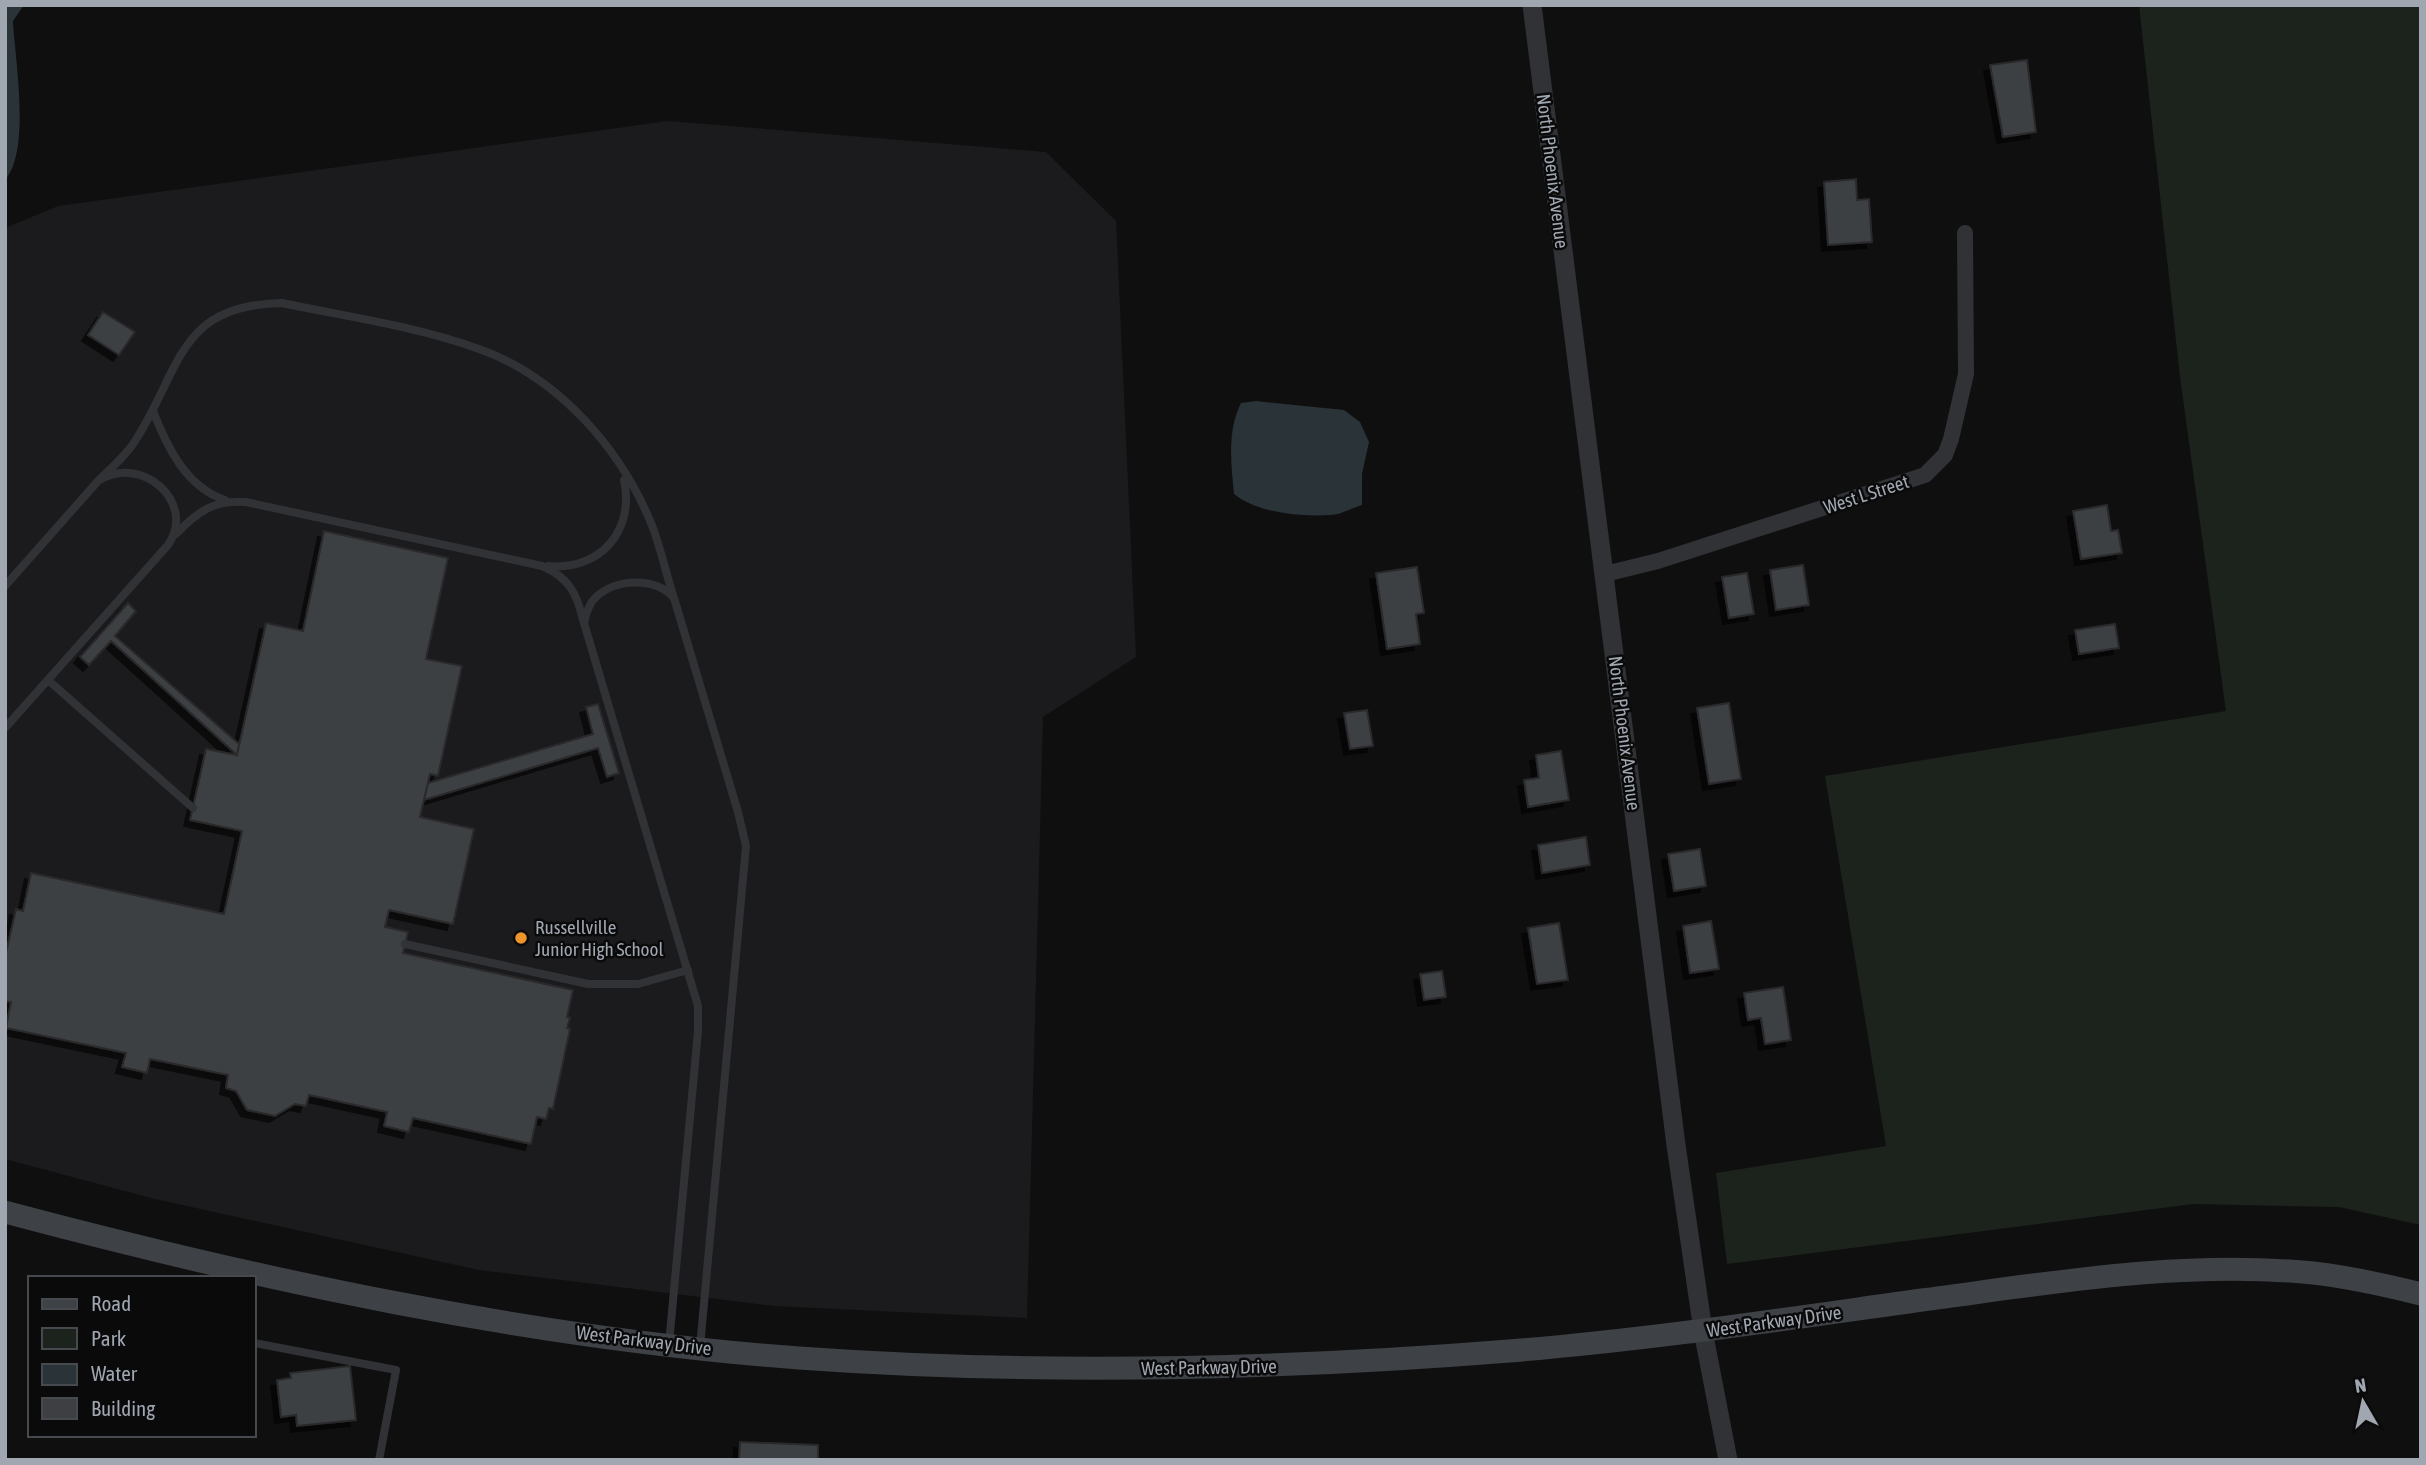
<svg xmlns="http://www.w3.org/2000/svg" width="2426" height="1465" viewBox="0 0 2426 1465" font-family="'Asap Condensed',sans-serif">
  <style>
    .built { fill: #1b1b1d }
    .green { fill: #1c231c }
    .water { fill: #293338 }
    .building { fill: #3e3f43; stroke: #29292c; stroke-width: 2; filter: url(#shadow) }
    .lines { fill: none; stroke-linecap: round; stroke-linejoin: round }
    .service { stroke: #303235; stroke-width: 8 }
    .minor { stroke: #303235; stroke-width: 16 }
    .tertiary { stroke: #303235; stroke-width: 19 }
    .secondary { stroke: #3e4145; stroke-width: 23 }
    .poi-dot { fill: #ed952b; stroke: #0a0a0b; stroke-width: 2.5 }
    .labels { text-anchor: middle; stroke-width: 5; stroke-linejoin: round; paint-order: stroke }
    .street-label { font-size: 19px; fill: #a0a7b1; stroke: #0a0a0b }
    .poi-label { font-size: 19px; fill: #a0a7b1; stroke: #0a0a0b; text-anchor: start }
  </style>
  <defs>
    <filter id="shadow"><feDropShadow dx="-6" dy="6" stdDeviation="0" flood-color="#0009"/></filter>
  </defs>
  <rect width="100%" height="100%" fill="#0f0f10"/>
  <path class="built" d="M668,121l378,31 70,69 20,436 -93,60 -16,601 -253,-12 -295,-36 -324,-71 -150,-40v-931l53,-22z"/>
  <path class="green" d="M2139,5h282v1220l-82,-18 -146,-3 -466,60 -11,-91 170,-27 -61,-370 401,-65 -46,-334z"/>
  <path class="water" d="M5,5h19l-11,16c2,39 18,129 -8,159z
    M1256,401l88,9 16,12 9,20 -7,32v31c-10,3 -22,10 -32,10 -31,2 -72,-2 -96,-21 -3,-30 -7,-63 7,-91z"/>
  <path class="building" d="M2027,60l9,72 -33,5 -13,-72z
    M1856,179l1,21 12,-1 3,43 -44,3 -4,-63z
    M103,312l32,20 -16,23 -31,-20z
    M2107,505l4,26 7,-1 4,23 -41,6 -8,-48z
    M324,531l124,27 -22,101 36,7 -24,110 -8,-2 -10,43 54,12 -21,95 -64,-14 -4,17 23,5 -5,21 170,37 -6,27 3,1 -3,10 3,1 -17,80 -4,-1 -3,11 -9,-2 -6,27 -118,-26 -4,14 -25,-6 3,-14 -78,-17 -3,11 -11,-2 -20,12 -28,-6 -11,-19 -10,-3 2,-13 -78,-16 -3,14 -25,-6 4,-14 -120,-25 5,-26 -6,-1v-44l11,-48 7,2 8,-38 193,41 18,-83 -52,-11 16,-71 31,6 29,-132 37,8z
    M1803,565l6,40 -33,5 -6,-40z
    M1417,567l7,46 -8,1 4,30 -33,5 -11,-76z
    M1747,573l7,41 -25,4 -7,-41z
    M128,603l8,8 -21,25 124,108 -2,11 -126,-114 -22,24 -9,-8z
    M2115,624l4,24 -40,6 -4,-24z
    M1729,703l12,76 -32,5 -12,-76z
    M598,704l21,69 -12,4 -9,-29 -174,52 4,-17 165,-49 -7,-27z
    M1367,710l6,36 -23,3 -6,-36z
    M1561,751l8,49 -41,7 -4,-27 15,-2 -3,-23z
    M1586,837l4,28 -48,8 -4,-28z
    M1700,849l6,37 -32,5 -6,-37z
    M1711,921l8,48 -29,4 -7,-47z
    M1559,923l9,57 -31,4 -9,-56z
    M1442,971l4,26 -22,3 -4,-26z
    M1783,987l8,53 -26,4 -4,-26 -13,2 -4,-27z
    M350,1366l6,54 -59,6 -1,-11 -15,2 -4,-37 14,-2 -1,-5z
    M740,1442l78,3v15h-79z"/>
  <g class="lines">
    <path class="service" d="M153,411c14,36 33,76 72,89
      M98,481c14,-14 29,-26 39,-43 45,-72 42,-133 145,-135 66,14 134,23 197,46 80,28 144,102 174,179 8,22 13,45 20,67
      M176,534c22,-23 38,-34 70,-32l296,64c26,11 35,27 41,54
      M548,566c52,5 87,-35 76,-86
      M5,586l93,-105c44,-28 99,22 70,64l-163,183
      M48,680l145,128
      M405,944l183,40h50l50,-14
      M254,1343l142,27 -17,90
      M669,1344l29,-313v-25l-114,-383c2,-9 5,-20 12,-26 20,-19 60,-20 78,1l64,214 8,34 -46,501"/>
    <path class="minor" d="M1605,574l53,-13 267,-86 20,-20 6,-16 15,-65 -1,-141"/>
    <path class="tertiary" d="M1532,5l144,1140 27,186 25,129"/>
    <path class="secondary" d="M5,1212c259,69 526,126 794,146 237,17 474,12 710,-7 138,-11 276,-32 413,-51 129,-17 260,-40 391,-27 36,4 72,12 108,21"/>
  </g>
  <circle class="poi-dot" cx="521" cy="938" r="7"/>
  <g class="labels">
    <g class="street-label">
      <text transform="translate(1553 171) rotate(83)" y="7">North Phoenix Avenue</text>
      <text transform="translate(1866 494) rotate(-18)" y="7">West L Street</text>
      <text transform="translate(1625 733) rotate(83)" y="7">North Phoenix Avenue</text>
      <text transform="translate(1774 1321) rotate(-8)" y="7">West Parkway Drive</text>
      <text transform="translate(644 1340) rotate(7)" y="7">West Parkway Drive</text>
      <text transform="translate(1209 1367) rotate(-1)" y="7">West Parkway Drive</text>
    </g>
    <g class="poi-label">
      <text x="535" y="934">Russellville<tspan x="535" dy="22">Junior High School</tspan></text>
    </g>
  </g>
  <rect width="2426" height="1465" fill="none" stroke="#a0a7b1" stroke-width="14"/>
  <rect x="28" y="1276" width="228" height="161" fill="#0a0a0b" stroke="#46494d" stroke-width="2"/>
  <rect x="42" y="1299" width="35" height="10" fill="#3e4145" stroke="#46494d" stroke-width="2"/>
  <text x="91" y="1311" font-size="21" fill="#a0a7b1">Road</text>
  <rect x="42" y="1328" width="35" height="21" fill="#1c231c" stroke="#46494d" stroke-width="2"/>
  <text x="91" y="1346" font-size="21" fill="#a0a7b1">Park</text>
  <rect x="42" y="1364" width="35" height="21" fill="#293338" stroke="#46494d" stroke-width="2"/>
  <text x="91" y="1381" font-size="21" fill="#a0a7b1">Water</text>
  <rect x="42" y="1398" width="35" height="21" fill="#3e3f43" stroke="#46494d" stroke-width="2"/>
  <text x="91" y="1416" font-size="21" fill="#a0a7b1">Building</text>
  <g transform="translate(2363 1402) rotate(351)" stroke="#0a0a0b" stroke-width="5" paint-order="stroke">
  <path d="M0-5L12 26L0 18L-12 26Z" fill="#a0a7b1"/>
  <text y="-10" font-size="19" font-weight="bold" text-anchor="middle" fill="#a0a7b1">N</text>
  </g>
</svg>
